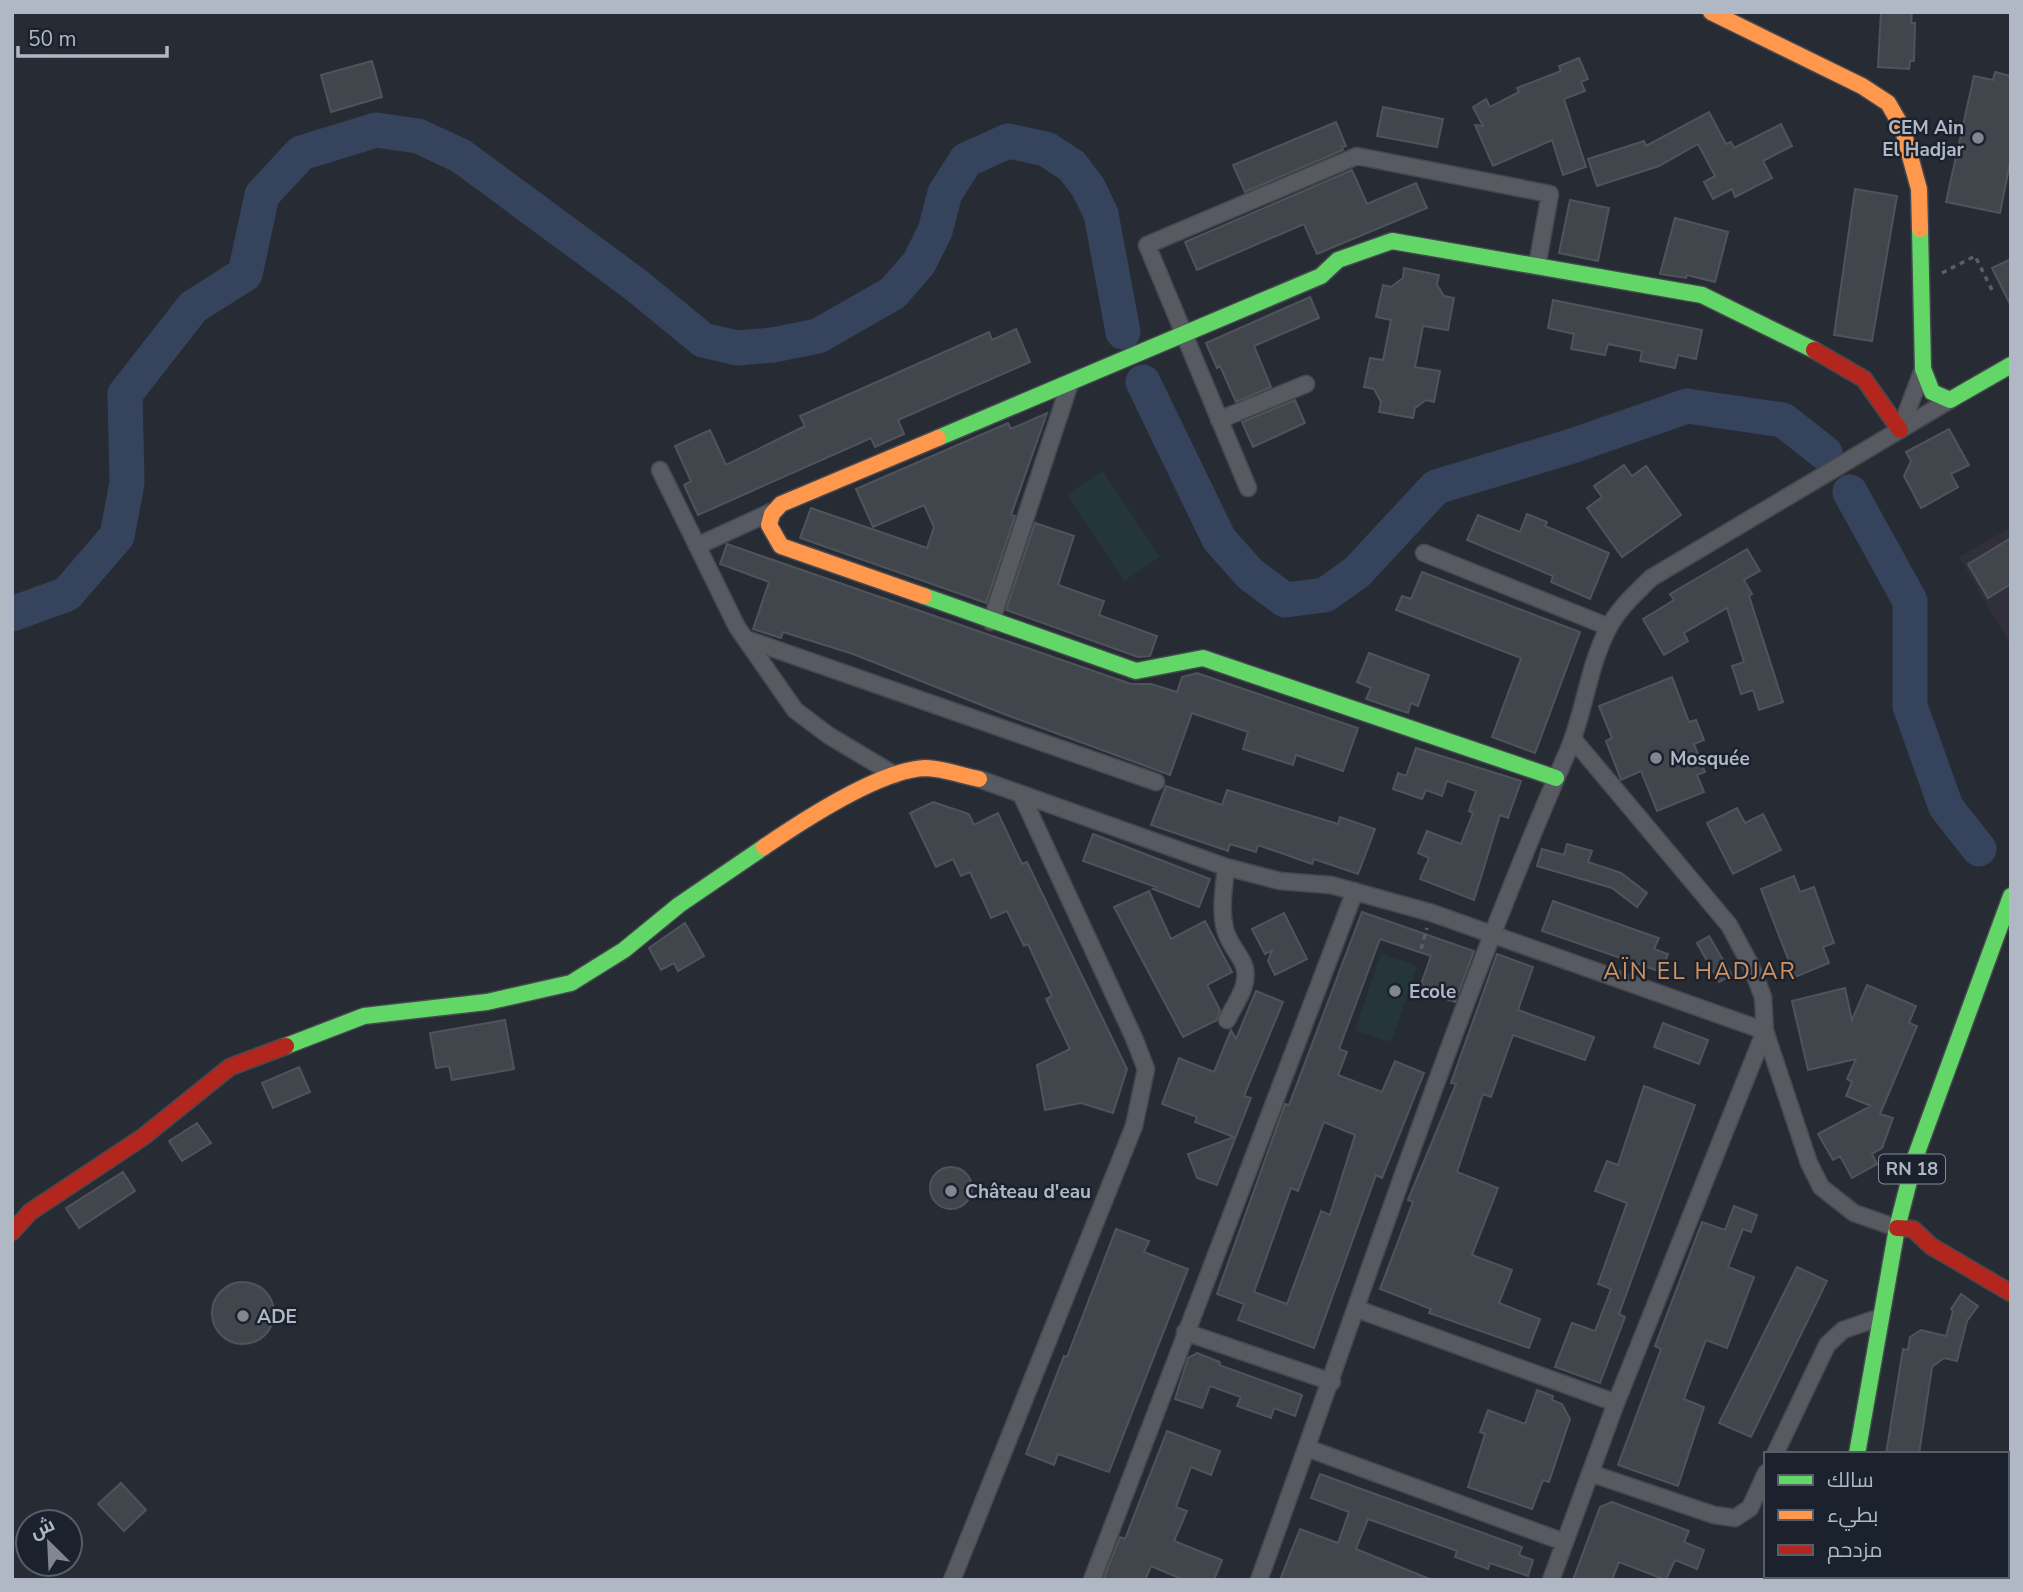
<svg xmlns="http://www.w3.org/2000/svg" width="2023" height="1592" viewBox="0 0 2023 1592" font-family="'Nunito Sans',Cairo,sans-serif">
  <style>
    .medical { fill: #312f3c }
    .green { fill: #243639 }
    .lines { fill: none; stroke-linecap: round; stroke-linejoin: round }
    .river { stroke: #35445c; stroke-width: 35 }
    .building { fill: #41464c; stroke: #4f545b; stroke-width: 2; fill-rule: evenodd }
    .street-casing { stroke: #45484f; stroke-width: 19 }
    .fast-casing { stroke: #45484f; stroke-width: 19 }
    .slow-casing { stroke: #45484f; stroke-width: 19 }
    .jam-casing { stroke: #45484f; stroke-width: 19 }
    .path { stroke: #5a5f65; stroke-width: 3.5; stroke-dasharray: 5 5; stroke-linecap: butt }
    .street { stroke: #575a61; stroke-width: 16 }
    .fast { stroke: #63d668; stroke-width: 16 }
    .slow { stroke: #ff974d; stroke-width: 16 }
    .jam { stroke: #b3261e; stroke-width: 16 }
    .poi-dot { fill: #808792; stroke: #1b222e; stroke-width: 2.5 }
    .labels { text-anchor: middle; stroke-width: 5; stroke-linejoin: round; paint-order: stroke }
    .shield { fill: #1b222e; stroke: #838b98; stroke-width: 2 }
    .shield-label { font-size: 18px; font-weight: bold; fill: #b0b8c5 }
    .poi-label { font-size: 19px; font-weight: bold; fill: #b0b8c5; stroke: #1b222e; text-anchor: start }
    .quarter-label { font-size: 23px; letter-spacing: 2px; fill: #d09360; stroke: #1b222e }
  </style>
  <rect width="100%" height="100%" fill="#272c34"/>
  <path class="medical" d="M2011,527v118l-52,-88z"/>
  <path class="green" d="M1103,471l57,86 -36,24 -57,-87z
    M1381,954l36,12 -26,76 -36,-12z"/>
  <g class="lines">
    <path class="river" d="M1143,382l76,157 31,35 35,26 40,-5 32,-23 79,-85 136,-41 115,-40 96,14 42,33
      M1850,492l60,109v105l36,101 33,42
      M12,614l55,-20 50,-58 10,-53 -2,-89 68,-87 52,-33 17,-79 39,-42 75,-23 42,6 43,20 175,129 67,55 34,8 36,-3 45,-9 75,-43 26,-30 16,-32 10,-38 21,-33 42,-19 38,8 26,17 16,21 13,27 22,118"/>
  </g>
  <path class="building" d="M1881,12h31l-1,11h4l-1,38h-4l-1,8 -31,-2z
    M1579,58l9,21 -7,3 4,9 -21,8 22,68 -23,8 -11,-35 -59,26 -18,-41 8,1 -10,-19 13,-8 4,8 29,-15 -2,-4 44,-17 -2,-5z
    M372,61l10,36 -51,15 -10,-37z
    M1995,72l16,4v82l-11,55 -54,-11 28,-126 19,4z
    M1383,107l60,12 -6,28 -60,-11z
    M1709,112l17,32 5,-2 3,6 47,-24 11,22 -29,15 9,17 -37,19 -3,-8 -19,10 -9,-17 11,-6 -17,-32 -39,22 -62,20 -9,-27 56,-18 2,5z
    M1336,122l10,24 -4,1 1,3 -98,42 -12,-27z
    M1352,170l15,34 49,-21 11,25 -110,46 -13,-30 -107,46 -12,-28z
    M1855,189l42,7 -25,145 -38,-6z
    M1570,200l39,8 -11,53 -39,-8z
    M1675,218l53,14 -13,50 -28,-7 -1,3 -26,-4z
    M2011,259v47l-19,-38z
    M1404,268l35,7 -2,10 7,11 10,2 -6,32 -25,-4 -8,41 25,4 -6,31 -8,-2 -11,8 -2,10 -34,-6 2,-10 -7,-13 -10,-2 6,-29 13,2 8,-40 -15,-3 7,-32 8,2 12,-9z
    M1310,297l9,21 -65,28 17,41 -35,15 -16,-36 -3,2 -11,-25z
    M1553,300l149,30 -6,29 -18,-4 -3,13 -35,-7 2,-10 -34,-7 -3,11 -34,-6 3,-15 -26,-6z
    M1016,329l14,33 -132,58 6,14 -29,13 -4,-9 -173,77 -14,-30 7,-4 -16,-35 35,-16 16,35 79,-39 -5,-10 189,-84 3,8z
    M1295,400l10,23 -52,24 -11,-25z
    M1047,413l-36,102 4,1 -29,87 -186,-65 11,-30 116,40 7,-21 -10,-22 -51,22 -17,-38 152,-66 3,6z
    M1949,429l20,36 -18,9 7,13 -37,21 -17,-32 7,-15 -5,-9z
    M1624,465l8,11 14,-10 35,49 -59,42 -35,-49 15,-11 -8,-11z
    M1527,514l20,8 -2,4 64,27 -19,46 -39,-17 2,-6 -86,-36 11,-25 42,17z
    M1035,523l39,13 -16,49 46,16 -5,14 58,21 -7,20 -12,1 -132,-47z
    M2011,538v46l-23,14 -20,-34z
    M727,544l404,140h20l26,8 5,-15 15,-4 161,55 -15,43 -47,-16 -3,10 -50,-16 5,-17 -56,-19 -22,62 -166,-61 -151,-60 -70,-22 -2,6 -28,-9 16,-47 -49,-18z
    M1747,549l13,22 -16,9 8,14 -3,2 34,106 -24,8 -6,-20 -12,4 -9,-28 12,-4 -17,-54 -43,25 4,8 -24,14 -21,-36 31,-19 -4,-6z
    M1422,572l158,60 -45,121 -43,-16 29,-79 -125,-48 6,-14 9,3z
    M1369,653l60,22 -11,31 -7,-3 -3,10 -42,-14 5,-11 -14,-6z
    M1672,677l17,45 7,-2 8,20 -10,4 11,28 -8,3 7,17 -47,19 -16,-40 -20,9 -15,-39 6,-3 -13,-32z
    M1416,748l105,33 -13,37 -8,-3 -26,85 -54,-21 9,-21 -11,-5 9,-22 34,13 12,-31 -4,-2 7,-20 -29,-10 -5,15 -16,-6 -4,9 -29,-10 5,-16 8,3z
    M1166,786l56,19 5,-15 111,34 2,-7 35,12 -17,45 -44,-15 -2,5 -54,-19 -2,7 -26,-8 -2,7 -77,-26z
    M933,802l36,12 5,11 24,-12 24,51 5,-2 100,207 -14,44 -32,-10 -36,7 -8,-45 33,-16 -24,-50 6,-3 -24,-52 -4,2 -17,-35 -16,7 -21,-46 -9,4 -8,-17 -17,8 -26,-54z
    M1737,808l8,15 18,-9 18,36 -48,24 -26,-51z
    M1093,834l117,45 -11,28 -46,-18 3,-2 -73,-26z
    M1567,844l25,7 -4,11 33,11 26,20 -10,14 -25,-19 -75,-22 5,-17 22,6z
    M1794,876l6,16 14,-5 20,56 -11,4 6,16 -34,14 -34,-88z
    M1149,891l22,48 34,-18 27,51 -25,13 13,25 -3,10 -34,17 -69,-130z
    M1553,901l106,37 -5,11 14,5 -7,18 -119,-41z
    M1362,912l112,39 -19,51 -36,-12 12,-34 -51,-17 -41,110 8,3 -9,23 44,17 13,-31 29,12 -42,105 -6,-3 -62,173 -76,-28 6,-16 -27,-10 68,-190 4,1zM1324,1122l31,13 -25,80 -9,-4 -34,93 -33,-12 37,-104 7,3z
    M1284,913l23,46 -32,16 -7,-14 4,-11 -7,4 -13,-25z
    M685,923l19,33 -26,15 -4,-8 -13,7 -12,-22z
    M1709,936l23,39 -13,7 -22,-39z
    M1497,954l36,13 -15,43 76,27 -9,23 -72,-25 -22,62 -8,-3 -26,78 41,16 -26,67 40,15 -13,33 41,16 -11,29 -100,-35 2,-4 -51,-20 33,-87 -5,-2 48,-116 -5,-1z
    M1867,985l49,21 -7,17 8,3 -37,88 13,4 -11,30 -10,6 5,10 -25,14 -12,-22 -7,4 -15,-26 53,-28 -25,-10 6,-14 -5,-3 9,-20 -48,11 -16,-69 53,-13 7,32z
    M1256,991l27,11 -39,94 7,2 -34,87 -20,-7 -9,-24 46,-17 -39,-15 2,-5 -35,-13 17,-46 35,14 17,-42 5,9z
    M505,1020l9,49 -62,11 -3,-14 -13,2 -6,-35z
    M1663,1023l45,17 -9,24 -45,-17z
    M299,1067l11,25 -37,16 -11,-25z
    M1644,1086l51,19 -76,209 6,3 -25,66 -45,-16 17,-44 23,8 16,-42 -13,-5 29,-81 -32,-12 12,-30 11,4z
    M197,1123l14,20 -29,18 -13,-20z
    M930 1188a21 21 0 1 1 42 0a21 21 0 1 1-42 0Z
    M123,1172l12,19 -56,37 -13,-20z
    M1734,1206l23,9 -6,17 -8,-3 -15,38 26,10 -27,71 -21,-8 -22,59 20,8 -26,79 -60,-21 43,-116 -6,-3 47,-124 23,8z
    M1116,1229l33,12 -5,11 44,17 -79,203 -51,-18 -4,11 -28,-11 38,-98 3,1z
    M1797,1267l30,14 -76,156 -32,-14z
    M212 1313a31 31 0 1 1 62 0a31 31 0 1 1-62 0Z
    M1961,1294l17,12 -11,15 -10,40 -13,-3 -12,9 -13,87h-33l17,-105 5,1 2,-13 11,-7 25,6 7,-25 -2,-2z
    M1197,1353l23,9 -1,3 83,30 -7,21 -21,-8 -3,10 -34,-12 4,-9 -31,-11 -8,22 -27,-9 13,-41z
    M1537,1390l16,6 -1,4 10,4 8,15 -21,63 -6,-2 -11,29 -64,-22 17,-53 -5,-2 8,-22 37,14z
    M1167,1431l53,20 -9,24 -20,-8 -15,40 11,4 -13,30 48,19 -8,20h-30l-33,-14 -6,14h-42l17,-43 5,2z
    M1320,1474l202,73 -3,8 14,5 -5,16 -38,-13 -2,6 -33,-12 2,-6 -89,-32 -12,30 76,31h-152l20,-51 38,14 11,-31 -38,-14z
    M121,1483l25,27 -22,21 -26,-27z
    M1612,1502l77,29 -5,11 20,8 -7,19 -22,-9 -9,20 -47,-18 -7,18h-39l27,-73z"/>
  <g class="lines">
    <g class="street-casing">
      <path id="street" d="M1219,420l87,-36
        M1900,430l23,-61
        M660,470l77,157 58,83 33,25 67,40
        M1248,488l-101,-243 210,-89 193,38 -13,72
        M697,546l74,-34
        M1424,553l185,74
        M991,622l79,-239
        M746,639l410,143
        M1573,739l156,186 22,41 12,31 2,34 44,132 12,24 33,26 43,15
        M979,779l247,88 54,14 51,4 101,28 333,118 -149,372 -65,177
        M1226,867c-2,21 -6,42 -1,62 3,13 12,22 18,34 9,20 -8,40 -16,57
        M1357,1309l259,94
        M1185,1332l147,50
        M1307,1448l257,94
        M1775,1454l52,-109 16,-15 38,-13
        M1590,1473l124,42 21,3 15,-10 16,-35
        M952,1580l182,-454 12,-57 -12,-31 -113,-244
        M1092,1580l263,-689
        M1259,1580c101,-277 191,-559 309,-829 17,-40 20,-85 41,-124 10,-19 27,-34 42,-49l299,-178"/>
    </g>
    <g class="fast-casing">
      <path id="fast" d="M1920,229l3,140 9,23 18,8 61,-35
        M938,438l383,-162 17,-16 54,-19 310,54 112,55
        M924,596l212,75 67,-13 353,120
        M286,1046l78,-30 123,-14 84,-19 53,-33 55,-45 85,-58
        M1857,1454l40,-226 18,-70 96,-262
        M1832,1580l1,-4"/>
    </g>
    <g class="slow-casing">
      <path id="slow" d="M1711,12l151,74 26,17 14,24 17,62 1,40
        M924,596l-143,-50 -12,-21 3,-11 9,-10 157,-66
        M764,847c38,-26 116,-77 161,-79 17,0 38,8 54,11"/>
    </g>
    <g class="jam-casing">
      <path id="jam" d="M1814,350l50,29 36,51
        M1897,1228l16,1 18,17 80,47
        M12,1232l18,-20 113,-75 87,-70 56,-21"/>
    </g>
    <path class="path" d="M1942,273l33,-17 19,38
      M1421,949l6,-21"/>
    <use href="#street" class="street"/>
    <use href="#fast" class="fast"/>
    <use href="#slow" class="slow"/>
    <use href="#jam" class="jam"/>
  </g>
  <g class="poi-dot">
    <circle cx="1978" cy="138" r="7"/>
    <circle cx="1656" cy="758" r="7"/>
    <circle cx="1395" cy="991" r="7"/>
    <circle cx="951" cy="1191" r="7"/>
    <circle cx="243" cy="1316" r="7"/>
  </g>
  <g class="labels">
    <rect class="shield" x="1879" y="1154.5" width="66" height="29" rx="5"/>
    <g class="shield-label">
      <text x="1912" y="1175">RN 18</text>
    </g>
    <g class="poi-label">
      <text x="1964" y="134" text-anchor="end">CEM Ain<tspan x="1964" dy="22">El Hadjar</tspan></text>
      <text x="1670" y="765">Mosquée</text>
      <text x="1409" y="998">Ecole</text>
      <text x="965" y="1198">Château d'eau</text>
      <text x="257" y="1323">ADE</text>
    </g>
    <g class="quarter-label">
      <text x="1700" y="979">AÏN EL HADJAR</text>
    </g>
  </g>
  <rect width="2023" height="1592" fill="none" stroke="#b0b8c5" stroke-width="28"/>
  <rect x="1764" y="1452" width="245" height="126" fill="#1b222e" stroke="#575e6a" stroke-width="2"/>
  <rect x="1778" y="1475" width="35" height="10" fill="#63d668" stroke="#575e6a" stroke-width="2"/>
  <text x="1827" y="1487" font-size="21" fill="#b0b8c5">سالك</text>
  <rect x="1778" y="1510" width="35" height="10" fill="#ff974d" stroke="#575e6a" stroke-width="2"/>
  <text x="1827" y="1522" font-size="21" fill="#b0b8c5">بطيء</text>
  <rect x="1778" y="1545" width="35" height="10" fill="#b3261e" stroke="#575e6a" stroke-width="2"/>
  <text x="1827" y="1557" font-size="21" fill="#b0b8c5">مزدحم</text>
  <g transform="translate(49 1543) rotate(336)"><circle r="33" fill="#1b222e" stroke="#575e6a" stroke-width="2"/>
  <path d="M0-5L12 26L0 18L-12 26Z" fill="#808792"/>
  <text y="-10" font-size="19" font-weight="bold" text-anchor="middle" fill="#b0b8c5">ش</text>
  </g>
  <path d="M18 46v10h149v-10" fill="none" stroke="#b0b8c5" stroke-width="3.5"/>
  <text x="28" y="46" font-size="21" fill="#b0b8c5" stroke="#1b222e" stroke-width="5" paint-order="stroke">50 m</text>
</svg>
